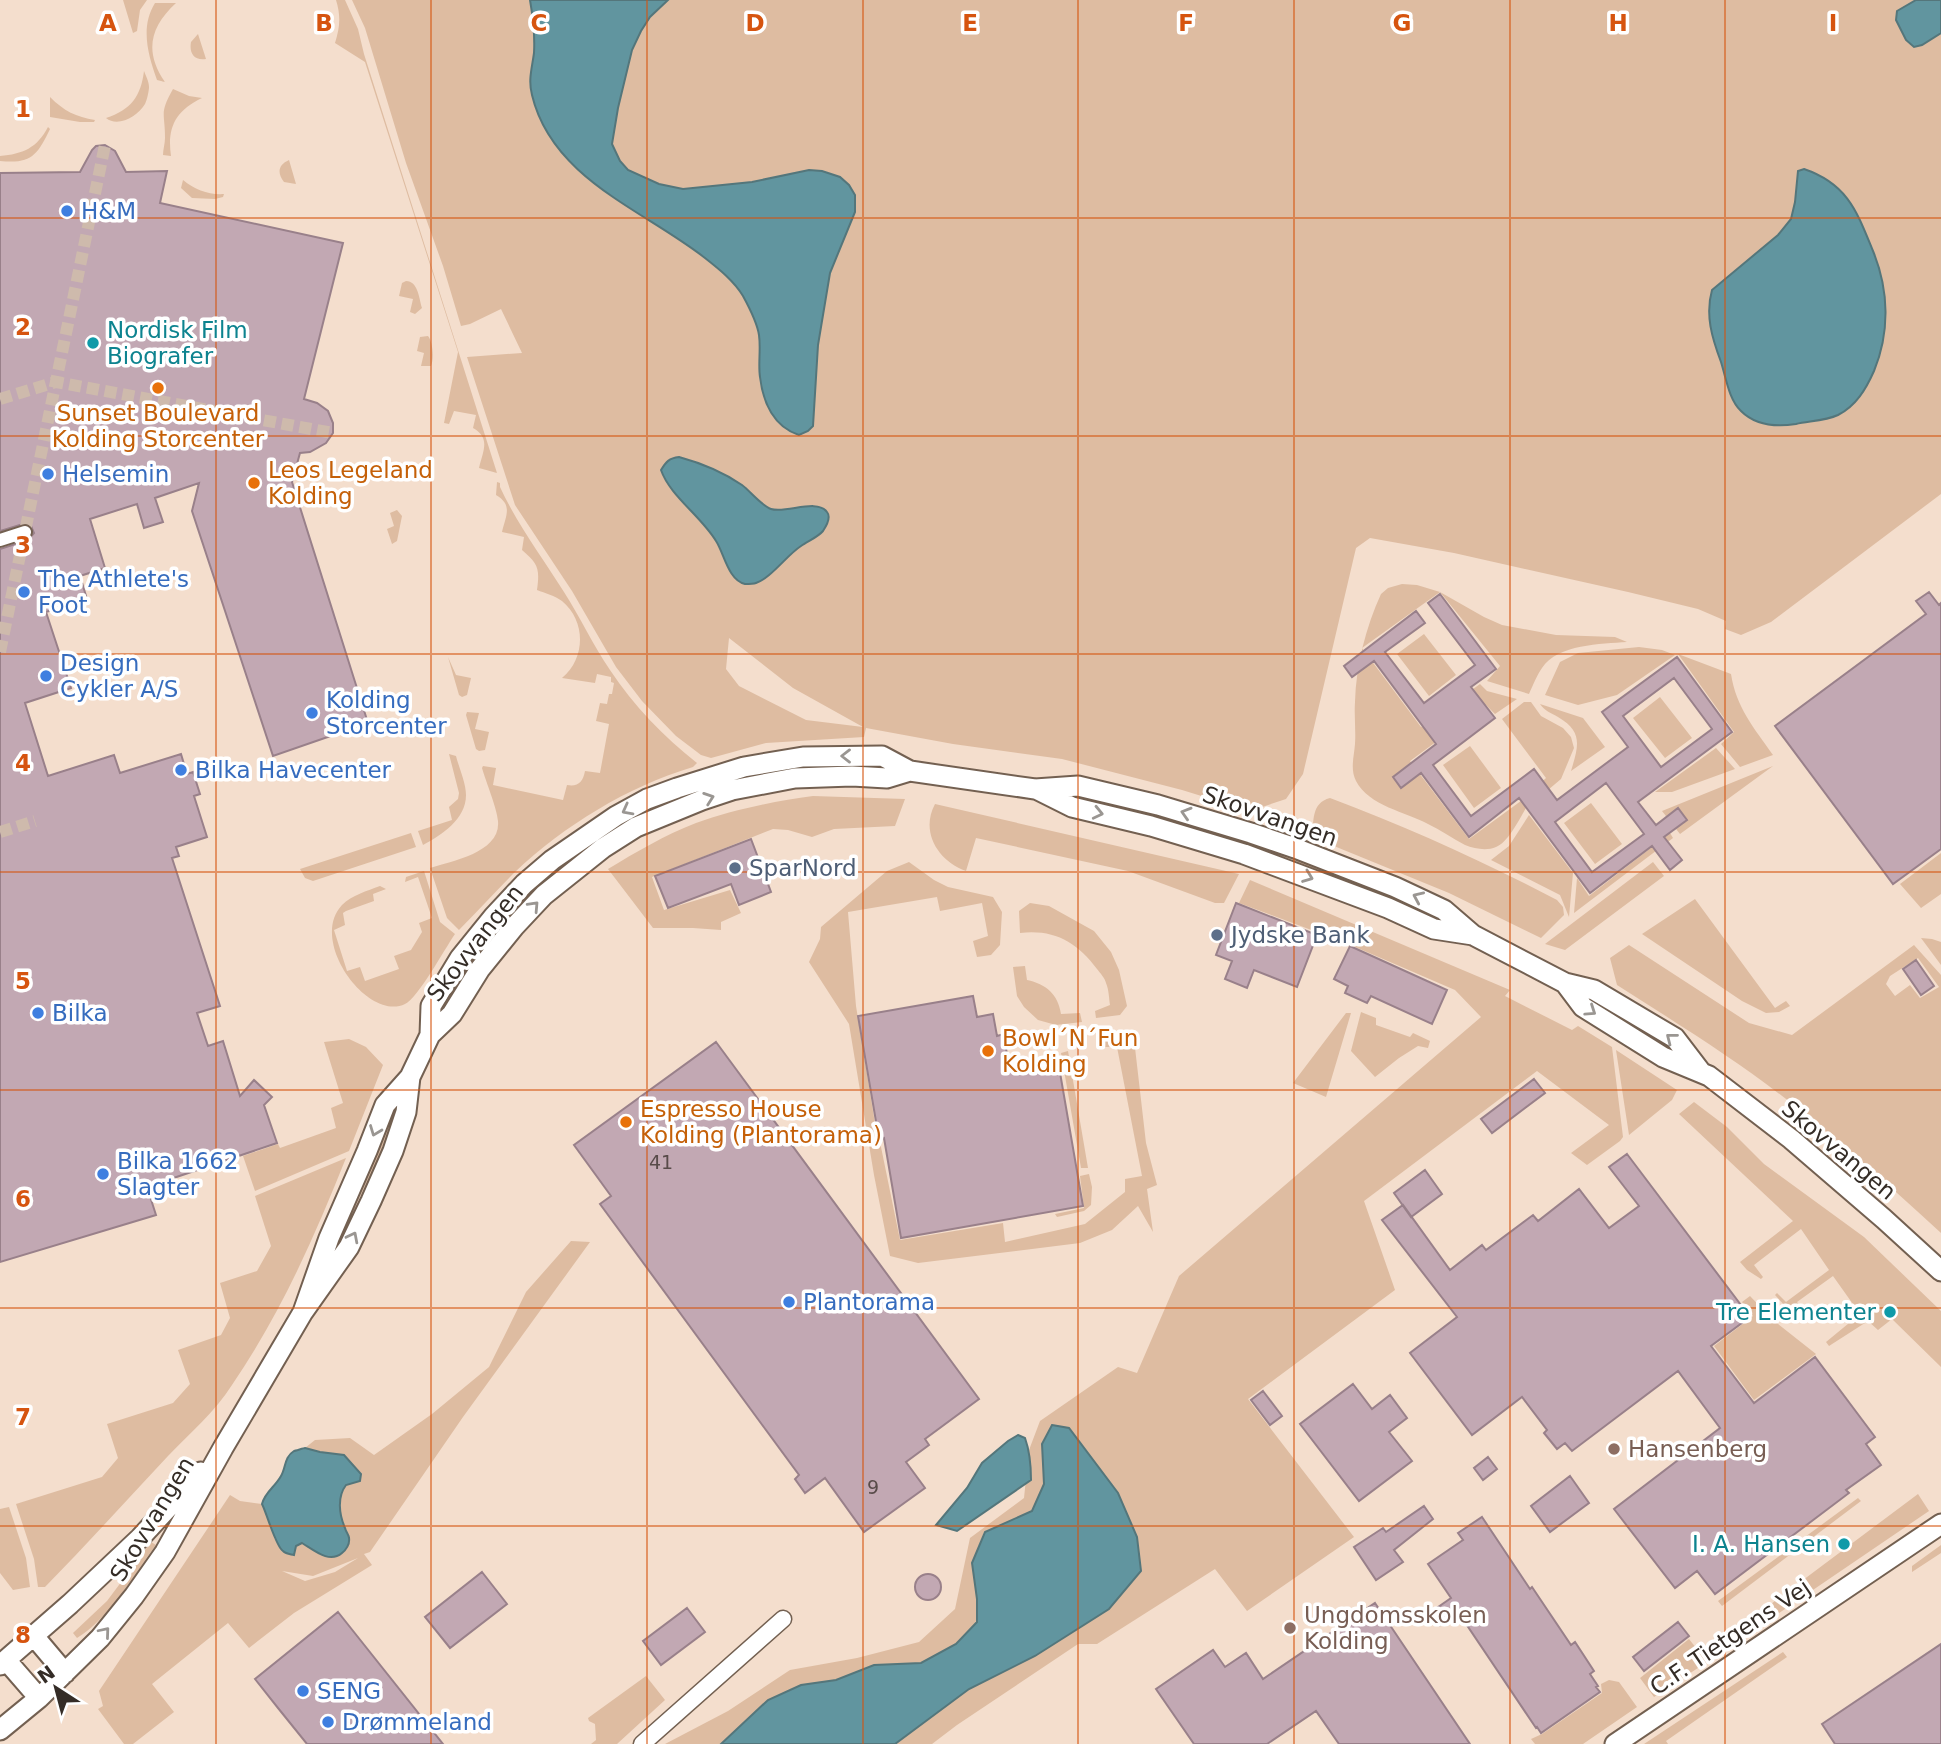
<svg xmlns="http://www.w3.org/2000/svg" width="1941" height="1744" viewBox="0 0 1941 1744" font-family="'DejaVu Sans',sans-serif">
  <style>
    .green { fill: #debca1; fill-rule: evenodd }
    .water { fill: #61959f; stroke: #54767b; stroke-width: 2 }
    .building { fill: #c2a8b3; stroke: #99808a; stroke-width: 2; fill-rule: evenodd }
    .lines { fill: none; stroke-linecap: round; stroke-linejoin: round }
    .pedestrian-tunnel { stroke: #cebaac; stroke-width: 12; stroke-dasharray: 12 6; stroke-linecap: butt }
    .pedestrian-casing { stroke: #736051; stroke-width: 16 }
    .minor-casing { stroke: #736051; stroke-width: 19 }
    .tertiary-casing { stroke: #736051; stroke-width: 23 }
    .pedestrian { stroke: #fff; stroke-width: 12 }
    .minor { stroke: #fff; stroke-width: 16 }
    .tertiary { stroke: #fff; stroke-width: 19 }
    .oneway { stroke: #9a9692 }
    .grid { fill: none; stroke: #d6540f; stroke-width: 2; stroke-opacity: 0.55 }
    .shop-dot { fill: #3f7fe0; stroke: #fff; stroke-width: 2.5 }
    .culture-dot { fill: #0f9aa8; stroke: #fff; stroke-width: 2.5 }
    .food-dot { fill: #e8710a; stroke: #fff; stroke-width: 2.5 }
    .service-dot { fill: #5c6f8a; stroke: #fff; stroke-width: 2.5 }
    .education-dot { fill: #8d6e63; stroke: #fff; stroke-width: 2.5 }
    .labels { text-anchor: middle; stroke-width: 7; stroke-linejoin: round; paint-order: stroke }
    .number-label { font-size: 19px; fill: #584b49 }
    .shop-label { font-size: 23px; fill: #366cbe; stroke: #fff; text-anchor: start }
    .culture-label { font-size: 23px; fill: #0d838f; stroke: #fff; text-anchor: end }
    .food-label { font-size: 23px; fill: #c56008; stroke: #fff; text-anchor: start }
    .street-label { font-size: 23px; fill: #342c26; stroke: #fff }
    .service-label { font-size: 23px; fill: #4e5e75; stroke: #fff; text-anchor: start }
    .education-label { font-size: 23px; fill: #785e54; stroke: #fff; text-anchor: start }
    .grid-label { font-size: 23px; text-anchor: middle; font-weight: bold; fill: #d6540f; stroke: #fff; stroke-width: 7; stroke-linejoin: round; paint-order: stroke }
  </style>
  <rect width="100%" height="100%" fill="#f4decd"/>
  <path class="green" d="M123,0h24l-7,10 -3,21 -4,2z
    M336,0h9l13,29 6,25 133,419 -18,-5c4,-17 12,-30 -6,-40l3,-13 -22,-4 -5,13 -5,-1 14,-71 -93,-290 -30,-19c5,-16 6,-27 1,-43z
    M352,0h1589v494l-170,128 -30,13 -16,-6 1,-8 -28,-12 -70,-17 -174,-39 -84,-15 -14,10 -53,226 -17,25 -36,12 -68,-21 -120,-31 -109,-15 -87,-16 -2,9 -98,6 -55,15 -10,-3 -25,-19 -34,-35 -26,-34 -44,-76 -57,-86 -48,-148 55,-4 -21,-44 -31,15 -9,2 -18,-60 -37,-103 -41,-135zM729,638l64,50 70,39 -57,-7 -67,-34 -13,-17z
    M155,3h21c-26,24 -32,49 -11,79l-8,-2c-9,-25 -17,-53 -2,-77z
    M198,34l8,25c-12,2 -17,-6 -15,-17z
    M144,71c2,5 5,11 5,16 0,4 -2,13 -4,17 -7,12 -27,24 -39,14 25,-8 35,-22 38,-47z
    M173,89l16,7 13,2c-27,13 -35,30 -31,58l-8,-1c0,-6 2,-11 2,-17 0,-26 -6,-24 8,-49z
    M50,97c14,14 26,20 45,23l-1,2h-14l-30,-5z
    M48,127l2,2c-13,27 -19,35 -50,32v-5c23,-2 37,-8 48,-29z
    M289,160l7,24 -12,-2c-7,-9 -6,-17 5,-22z
    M183,180c12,10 26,15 41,14l-1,3 -8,2 -23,-1 -11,-10z
    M406,281c12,0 13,17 16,27l-7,6 -5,-2 3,-13 -14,-3 3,-13z
    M428,336c5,6 6,23 3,30h-10l3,-13 -7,-2 3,-14z
    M497,482l3,1v4c17,37 42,70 64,105 16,25 29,53 46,78 24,36 53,66 87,93l-4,4c-66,20 -128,58 -178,105 -19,19 -37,39 -56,58l-12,-12 -17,-50c23,-7 71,-16 68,-47 -1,-13 -12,-39 -16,-53l1,-2 13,2 -3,17 70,15 4,-15c11,2 16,-3 18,-14l15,2 9,-49 -13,-3 4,-18 7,1 2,-10h3l2,-11 -3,-1v-5l-14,-3 -2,9 -33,-5c24,-20 24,-57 0,-77 -7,-5 -17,-8 -25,-11 3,-22 1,-26 -15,-40l2,-13 -22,-5c4,-17 11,-27 -6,-37z
    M397,510l5,6 -5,25 -5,3 -5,-15 7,-3 -4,-13z
    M1402,584l15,1 23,7 44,25 18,8 54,10 59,2 12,5c-26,2 -69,2 -85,26 -5,7 -9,17 -13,26l-42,-13 13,-15 -60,-74 -78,56 59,79 59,-43 7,7 30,8 -22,15 -9,-9 -76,56 59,78 60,-44 1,6c-7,11 -21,42 -34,46 -9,4 -21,2 -31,-2 -12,-6 -24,-15 -37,-21 -22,-12 -59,-18 -72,-43 -6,-12 -2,-24 -1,-37 1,-14 -1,-28 0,-42 1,-37 11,-75 26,-108l7,-6z
    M1424,634l32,41 -27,21 -32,-42z
    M1639,647l23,3 13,5 -58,40 -39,10 -33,-10 15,-33 18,-9z
    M1678,654l53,20c5,33 23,54 42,81l-33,12 -19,-23 13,-12z
    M448,657l8,18 15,3 -4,17 -5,2 -3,-2z
    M1660,697l32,41 -27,20 -32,-40z
    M1524,702h7l10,14 22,12 8,9 3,11 -13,31 -13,11 -14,-1 12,-11 -44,-59z
    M1540,704l43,14 22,29 -34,24c7,-24 13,-39 -13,-54 -7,-4 -13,-6 -18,-13z
    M467,712l12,1 -4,16 14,3 -4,18 -6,1 -3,-2 -10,-34z
    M1470,746l31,42 -27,20 -31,-43z
    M1716,748l19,21 -63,23h-17z
    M449,754l7,2c3,12 10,27 10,39 0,24 -24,40 -43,50l-5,-14 34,-11 -3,-13 9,-8 1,-6z
    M1773,766l-93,68 -18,-23z
    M1075,795l150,36 221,86 -2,6 -369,-122z
    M813,796l92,3 -10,27 -61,3 -22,8 -24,-7 -15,-1 -121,48 12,33 66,-20 11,23 -20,9v8l-28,-2h-40l-45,-59c28,-17 57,-34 88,-46 36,-13 79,-22 117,-27z
    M1330,798c79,30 153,63 227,102l6,7 1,8 -23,23 -92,-45 -137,-56c2,-16 -1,-34 18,-39z
    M1591,803l31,41 -27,20 -31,-41z
    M935,804l304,70 -15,29h-9l-87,-32 -152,-33 -10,33c-28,-10 -46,-39 -31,-67z
    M1529,815l44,58 -4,44 -9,-22 -69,-35 18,-14z
    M411,833l5,14 -103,34 -8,-3 -5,-9z
    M1670,833l3,5 -99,75 3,-35 12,18z
    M1941,853v41l-20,14 -21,-24z
    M909,862l25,18 14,7 45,10 9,15 -2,33 -9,10 -14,2 -4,-16 15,-5 -6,-33 -42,8 -3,-14 -89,15 8,94 22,136 3,5 19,93 103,-17 2,19 80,-18 40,-32v-13l17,-3 -25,-129h-15l-2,-12 20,-4 14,8 12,104 11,42 -10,4 6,43 -15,-26 -26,24 -32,13 -162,20 -28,-7 -16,-81 -25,-151 -40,-62 11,-23 1,-12 66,-56z
    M1653,862l11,14 -99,74 -20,-6z
    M424,871l16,51 15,12c-11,16 -37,64 -50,70 -37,18 -97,-63 -63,-99 10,-10 25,-14 38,-19l6,3 -13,5 1,7 -28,10 -3,2 2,12 -11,5 13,41 13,-4 5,14 34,-12 -5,-13 17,-6 11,-18 -3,-9 13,-5 -14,-41 -13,5 1,-5z
    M1250,880l260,110 -5,6 67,34 6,-4 34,21 11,90 -3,4 -33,24 -16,-12 38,-28 -72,-54 -173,130 31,89 -147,109 106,138 -107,74 -32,-42 -118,75h-19l-121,81 -25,19h-37l74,-55 66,-33 74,-47 -67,-165 2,40 -12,27 -48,21 -12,31 5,36v23l-21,22 -35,19 -47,2 -38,15 -35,5 -33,15 -47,44h-56l63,-33 62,-41 67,-12 62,-16 36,-33 15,-71 54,-40 5,-48 11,-29 78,-54 19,6 42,-97 302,-259 -26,-27 -109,-47 -107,-40z
    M1695,899l80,109 11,-7 4,5 -11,6 -13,1 -24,-12 -100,-67z
    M1030,903l19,3 45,25 17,21 8,18 8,36 -7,9 -24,3 -1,-7 15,-6c-1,-6 -1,-15 -4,-22 -1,-5 -6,-10 -9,-14 -20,-27 -43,-40 -77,-36l-1,-22z
    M1921,938l11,1 9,3v23z
    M1629,945l120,78 43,12 122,-90 27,30v258c-69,-63 -138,-126 -216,-178 -35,-24 -72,-47 -108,-70l-7,-27zM1918,958l21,29 -19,11 -10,-13 -15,11 -9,-12 4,-8z
    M1025,966l2,14c19,4 31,14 34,34l19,-1 2,9 -26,3 -18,-5 -14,-13 -7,-11 -4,-29z
    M1361,1012l15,6v7l34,12 3,-4 17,8 -2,7 -10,-2 -19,12 -24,19 -24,-26z
    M1346,1013h5l-25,84 -33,-14z
    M349,1039l17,8 17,18 -34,86 -94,40 -12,-35 35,-12 2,4 56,-20 -5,-20 12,-5 -19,-61z
    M1616,1050l61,40 -5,10 -43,35z
    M1068,1051l20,117h-7l-20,-115z
    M1694,1102l33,25 37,37 100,73 77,74v56l-49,-48 -14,11 -10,-9 -39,25 -3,-4 34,-28 -27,-38 -36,26 7,11 -4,4 -15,-11 -10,-11 2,-2 9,9 43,-32 -28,-41 -47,36 9,12 -2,2 -14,-9 -7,-8 53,-41 -114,-107z
    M389,1116l5,2 -18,45 -30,63 -3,-2z
    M346,1158c-32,80 -65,155 -114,227 -17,27 -42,48 -64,71 -41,44 -81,88 -123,131h-7l-4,-28 -18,-55 86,-27 16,-19 -11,-34 66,-21 17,-19 -12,-34 43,-15 9,-17 -10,-35 37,-12 14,-25 -16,-50z
    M1089,1174l3,13 -1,18 -7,6 -27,6 -2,-3 29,-6 -4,-32z
    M571,1241l19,1 -127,175 -93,135 -6,2 8,11 -78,48 -45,35 -21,-25 -76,61 22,28 -41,32h-9l-26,-35 5,-3 -4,-15 131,-196 10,6 22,3 7,14 6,22 21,6 6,-3 25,14h10l9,-7 4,-11 -9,-23 -1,-12 1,-13 5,-6 7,-3 8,-8 -17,-19 -24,-3 -15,-4 10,-8 35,-2 24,17 58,-41 57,-47 37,-75zM358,1558l-23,14 -30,9 -23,-10 31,5z
    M1750,1296l23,24 43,34 -62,46 -40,-54 39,-30 -11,-14z
    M1918,1494l11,17 -200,136 -5,-8z
    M1858,1498l3,3 -139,105 -4,-5z
    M9,1507l17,51 4,29 -17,3 -13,-17v-64z
    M151,1542l5,3c-22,30 -48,75 -79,93l-4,-5 34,-32z
    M1941,1545v8l-29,19v-6z
    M1689,1639l18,23 -53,35 -14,-19z
    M1783,1652l4,5 -121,84 2,3h-24z
    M646,1676l19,24 -48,44h-26l5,-4 -1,-16 -6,-3 -1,-3z
    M1609,1680l10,2 18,25 -54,37h-48l-4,-5 11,-5 60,-41 -1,-9z"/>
  <path class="water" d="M530,0h138l-18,17 -9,14 -9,19 -14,58 -6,36 8,17 8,9 31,14 24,5 69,-7 57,-12 13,1 18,6 9,8 6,10v17l-25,61 -12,72 -5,81 -5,5 -9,4c-25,-8 -36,-32 -39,-58 -2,-13 1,-28 -1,-42 -2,-13 -10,-28 -16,-39 -9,-15 -24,-27 -38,-38 -61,-48 -153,-79 -173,-163 -4,-15 0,-27 2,-42 1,-18 -1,-36 -4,-53z
    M1916,0h25v33l-19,12 -8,2 -8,-7 -10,-20 1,-9z
    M1804,169c44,15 53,43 69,82 16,39 17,81 1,120 -8,18 -18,35 -36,44 -13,6 -29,6 -42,9 -19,3 -40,2 -55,-13 -12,-11 -15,-33 -20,-49 -9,-24 -16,-47 -9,-72l66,-55 13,-16 4,-17 3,-31z
    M679,457c22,6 44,15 63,28 8,6 20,21 29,24 15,5 46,-11 56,3 4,5 0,13 -4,19 -5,6 -15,10 -22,15 -14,9 -30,32 -45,37 -3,1 -7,1 -11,1 -17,-4 -21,-31 -29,-43 -15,-25 -46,-45 -55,-71 5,-8 8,-12 18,-13z
    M1052,1425l17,3 49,65 19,44 4,34 -32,38 -74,47 -66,33 -74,55h-174l47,-44 33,-15 35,-5 38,-15 47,-2 35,-19 21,-22v-23l-5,-36 13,-31 47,-21 12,-27 -2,-40z
    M1018,1435l7,3c5,14 6,27 6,42l-74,51 -21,-6 31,-37 15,-25 26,-22z
    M305,1448l15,4 24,3 17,19 -1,7 -14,4c-9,12 -7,29 -1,43 1,4 4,7 4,10 1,6 -3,12 -7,15 -13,11 -28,-3 -40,-10l-6,3 -2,9c-4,-1 -8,-1 -11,-4 -7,-4 -16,-37 -21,-47 3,-12 13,-17 19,-28 5,-8 3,-19 13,-25 1,0 10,-3 11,-3z"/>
  <path class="building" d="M105,145l10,6 11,21 41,-1 -7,32 183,40 -39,156 13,4 11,8 5,12v10l-7,10 -16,9 -10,1 -8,29 76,241 -95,33 -81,-245 7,-28 -44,15 8,24 -19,6 -7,-24 -47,15 15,49 -25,8 7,23 -41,13 25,76 -46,15 23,73 66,-21 6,18 61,-19 6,20 6,-2 7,22 -6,2 13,41 -31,10 3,9 -7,2 48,148 -23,7 11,33 15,-5 17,55 14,-16 18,17 -8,8 13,38 -130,44 9,28 -156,47v-713l28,-9 6,-7 -3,-7 -5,-3 -26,8v-358l80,-1 12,-22 4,-4z
    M1929,592l10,13 2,-2v246l-48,35 -118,-158 151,-112 -10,-13z
    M1440,594l56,75 -25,18 24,31 -62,47 38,51 63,-47 23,31 71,-53 -26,-35 75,-55 55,75 -94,70 18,23 22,-17 9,12 -23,17 18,23 -12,10 -18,-24 -62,47 -71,-95 -50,39 -48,-64 -20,15 -8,-11 43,-33 -62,-83 -22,16 -8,-11 72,-55 9,12 -40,29 39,51 51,-38 -47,-62zM1674,678l38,51 -51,38 -38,-51zM1606,783l38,51 -52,38 -37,-50z
    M751,839l20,53 -32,13 -8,-21 -63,24 -13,-32z
    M1236,903l81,32 -20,52 -43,-17 -7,18 -22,-9 7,-18 -16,-6z
    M1350,946l97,44 -15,34 -61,-28 -4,7 -22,-10 3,-7 -14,-7z
    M1916,960l18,26 -13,9 -18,-26z
    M973,996l4,21 16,-3 4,22 7,-2 5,35 49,-8 25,145 -182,32 -17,-100 -5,1 -21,-123z
    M716,1042l263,357 -54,40 4,6 -23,17 19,26 -61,44 -39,-54 -20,15 -10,-14 4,-4 -199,-271 11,-8 -37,-51z
    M1534,1079l11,14 -53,40 -11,-14z
    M1627,1154l123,163 -39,29 43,57 61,-46 60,80 -9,7 15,21 -35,25 3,3 -134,101 -18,-23 -22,17 -61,-79 106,-81 -42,-57 -106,80 -7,-8 -8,6 -13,-16 3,-3 -25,-33 -50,38 -62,-82 47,-36 -75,-97 21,-15 47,65 32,-25 4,5 47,-35 5,6 41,-32 30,39 30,-22 -30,-39z
    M1425,1170l17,24 -31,23 -17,-24z
    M1353,1384l19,25 18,-14 17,23 -18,14 23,29 -53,40 -59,-77z
    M1263,1391l19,25 -12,9 -19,-25z
    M1488,1457l9,12 -14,11 -9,-12z
    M1570,1476l19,27 -39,29 -19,-26z
    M1424,1506l9,13 -39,31 9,12 -27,18 -22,-33 29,-19 3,4z
    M1482,1517l48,72 2,-2 39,58 4,-3 19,29 -4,3 8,12 -2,1 4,5 -59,41 -4,-6 -1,1 -78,-116 -18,13 -9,-13 20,-14 -23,-34 35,-24 -5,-7z
    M482,1572l25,32 -57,44 -25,-31z
    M915 1587a13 13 0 1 1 26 0a13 13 0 1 1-26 0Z
    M1375,1603l95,141h-131l-23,-33 -49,33h-73l-38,-55 57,-39 12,17 21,-14 17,26z
    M687,1608l18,24 -44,33 -18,-24z
    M338,1612l105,132h-136l-29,-36 -23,-29z
    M1678,1622l11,14 -45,35 -11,-14z
    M1941,1644v100h-106l-13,-20z"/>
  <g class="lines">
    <path class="pedestrian-tunnel" d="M0,399l56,-17 277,51
      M0,652l105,-507
      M0,832l35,-11"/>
    <g class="pedestrian-casing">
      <path id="pedestrian" d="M0,540l25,-8"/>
    </g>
    <g class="minor-casing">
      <path id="minor" d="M642,1744l141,-125"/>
    </g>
    <g class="tertiary-casing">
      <path id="tertiary" d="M1036,789l36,18 79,19 93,28 144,54 46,21 39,6
        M1565,983l18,24 80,50 46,19 82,63 93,80 57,52
        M430,1035l1,-29 29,-48 34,-42 30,-32 28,-24 64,-44 31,-17 30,-11 67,-21 59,-10 79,-1 28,15 125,18 43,-3 80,19 93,28 44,15 100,39 49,23 29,25 92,48 29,7 81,48 26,34
        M303,1312l26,-74 38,-87 18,-46 25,-28 20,-42 22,-21 28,-45 34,-42 30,-32 59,-47 33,-21 66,-27 30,-10 63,-12 57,-2 35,2 23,-7
        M33,1635l32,38
        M6,1660l33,38
        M0,1665l70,-61 70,-66 61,-66
        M0,1730l39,-32 61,-60 34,-42 31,-44 58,-104 80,-136 46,-65 22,-46 22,-50 13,-39 4,-35
        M1615,1744l326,-220"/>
    </g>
    <use href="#pedestrian" class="pedestrian"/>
    <use href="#minor" class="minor"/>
    <use href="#tertiary" class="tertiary"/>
  </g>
  <defs><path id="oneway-chevron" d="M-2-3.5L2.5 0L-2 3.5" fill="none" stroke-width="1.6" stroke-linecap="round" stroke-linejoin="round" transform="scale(1.75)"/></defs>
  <g class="oneway">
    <use href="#oneway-chevron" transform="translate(846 756) rotate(-180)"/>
    <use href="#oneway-chevron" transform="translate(709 798) rotate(-19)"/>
    <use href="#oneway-chevron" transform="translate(627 810) rotate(152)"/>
    <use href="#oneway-chevron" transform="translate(1098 813) rotate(13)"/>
    <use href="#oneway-chevron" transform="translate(1186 813) rotate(-163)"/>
    <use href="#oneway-chevron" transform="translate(1308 877) rotate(21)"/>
    <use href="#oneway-chevron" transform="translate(1418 897) rotate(-156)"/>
    <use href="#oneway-chevron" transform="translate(534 906) rotate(-47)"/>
    <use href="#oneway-chevron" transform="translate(1591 1011) rotate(34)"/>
    <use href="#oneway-chevron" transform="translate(1671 1038) rotate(-142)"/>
    <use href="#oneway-chevron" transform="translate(375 1131) rotate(111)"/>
    <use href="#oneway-chevron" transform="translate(353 1237) rotate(-63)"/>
    <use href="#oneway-chevron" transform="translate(105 1632) rotate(-50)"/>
  </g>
  <path class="grid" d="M216,0v1744M431,0v1744M647,0v1744M863,0v1744M1078,0v1744M1294,0v1744M1510,0v1744M1725,0v1744M0,218h1941M0,436h1941M0,654h1941M0,872h1941M0,1090h1941M0,1308h1941M0,1526h1941"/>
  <g class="shop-dot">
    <circle cx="67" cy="211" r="7"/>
    <circle cx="48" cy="474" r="7"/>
    <circle cx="24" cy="592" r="7"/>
    <circle cx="46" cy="676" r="7"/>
    <circle cx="312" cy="713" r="7"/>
    <circle cx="181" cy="770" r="7"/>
    <circle cx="38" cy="1013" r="7"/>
    <circle cx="103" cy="1174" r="7"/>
    <circle cx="789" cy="1302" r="7"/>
    <circle cx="303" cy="1691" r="7"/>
    <circle cx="328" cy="1722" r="7"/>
  </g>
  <g class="culture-dot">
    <circle cx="93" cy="343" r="7"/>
    <circle cx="1890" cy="1312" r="7"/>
    <circle cx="1844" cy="1544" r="7"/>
  </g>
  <g class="food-dot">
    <circle cx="158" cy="388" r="7"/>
    <circle cx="254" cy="483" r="7"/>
    <circle cx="988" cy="1051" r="7"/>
    <circle cx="626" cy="1122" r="7"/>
  </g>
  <g class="service-dot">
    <circle cx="735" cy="868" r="7"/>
    <circle cx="1217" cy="935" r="7"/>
  </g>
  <g class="education-dot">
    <circle cx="1614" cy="1449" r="7"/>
    <circle cx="1290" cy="1628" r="7"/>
  </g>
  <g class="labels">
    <g class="number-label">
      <text x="661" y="1169">41</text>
      <text x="873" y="1494">9</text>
    </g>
    <g class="shop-label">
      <text x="81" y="219">H&amp;M</text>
      <text x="62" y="482">Helsemin</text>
      <text x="38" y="587">The Athlete's<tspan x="38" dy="26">Foot</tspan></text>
      <text x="60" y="671">Design<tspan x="60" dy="26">Cykler A/S</tspan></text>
      <text x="326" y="708">Kolding<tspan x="326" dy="26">Storcenter</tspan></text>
      <text x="195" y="778">Bilka Havecenter</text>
      <text x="52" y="1021">Bilka</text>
      <text x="117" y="1169">Bilka 1662<tspan x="117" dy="26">Slagter</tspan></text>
      <text x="803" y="1310">Plantorama</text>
      <text x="317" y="1699">SENG</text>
      <text x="342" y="1730">Drømmeland</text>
    </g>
    <g class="culture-label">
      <text x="107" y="338" text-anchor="start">Nordisk Film<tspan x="107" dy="26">Biografer</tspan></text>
      <text x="1876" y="1320">Tre Elementer</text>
      <text x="1830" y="1552">I. A. Hansen</text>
    </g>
    <g class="food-label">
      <text x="158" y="421" text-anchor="middle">Sunset Boulevard<tspan x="158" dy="26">Kolding Storcenter</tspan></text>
      <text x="268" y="478">Leos Legeland<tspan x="268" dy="26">Kolding</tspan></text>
      <text x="1002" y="1046">Bowl´N´Fun<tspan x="1002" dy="26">Kolding</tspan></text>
      <text x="640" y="1117">Espresso House<tspan x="640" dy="26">Kolding (Plantorama)</tspan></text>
    </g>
    <g class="street-label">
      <text transform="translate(1270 816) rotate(19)" y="8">Skovvangen</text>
      <text transform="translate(475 943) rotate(-52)" y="8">Skovvangen</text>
      <text transform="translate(1839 1150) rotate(40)" y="8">Skovvangen</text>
      <text transform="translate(152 1519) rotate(-59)" y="8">Skovvangen</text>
      <text transform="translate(1730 1637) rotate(-34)" y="8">C.F. Tietgens Vej</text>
    </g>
    <g class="service-label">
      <text x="749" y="876">SparNord</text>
      <text x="1231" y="943">Jydske Bank</text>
    </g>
    <g class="education-label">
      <text x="1628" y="1457">Hansenberg</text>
      <text x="1304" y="1623">Ungdomsskolen<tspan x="1304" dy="26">Kolding</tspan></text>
    </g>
  </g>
  <g class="grid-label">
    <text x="108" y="31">A</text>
    <text x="324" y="31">B</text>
    <text x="539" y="31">C</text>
    <text x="755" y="31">D</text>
    <text x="970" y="31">E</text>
    <text x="1186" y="31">F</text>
    <text x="1402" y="31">G</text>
    <text x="1618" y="31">H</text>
    <text x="1833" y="31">I</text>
    <text x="23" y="117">1</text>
    <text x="23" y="335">2</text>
    <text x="23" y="553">3</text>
    <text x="23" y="771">4</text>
    <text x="23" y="989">5</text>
    <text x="23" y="1207">6</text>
    <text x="23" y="1425">7</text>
    <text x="23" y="1643">8</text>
  </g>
  <g transform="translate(56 1688) rotate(324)" stroke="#ffffff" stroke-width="5" paint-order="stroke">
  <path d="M0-5L12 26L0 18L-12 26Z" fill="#342c26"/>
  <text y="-10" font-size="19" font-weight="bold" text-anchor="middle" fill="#342c26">N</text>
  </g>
</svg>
